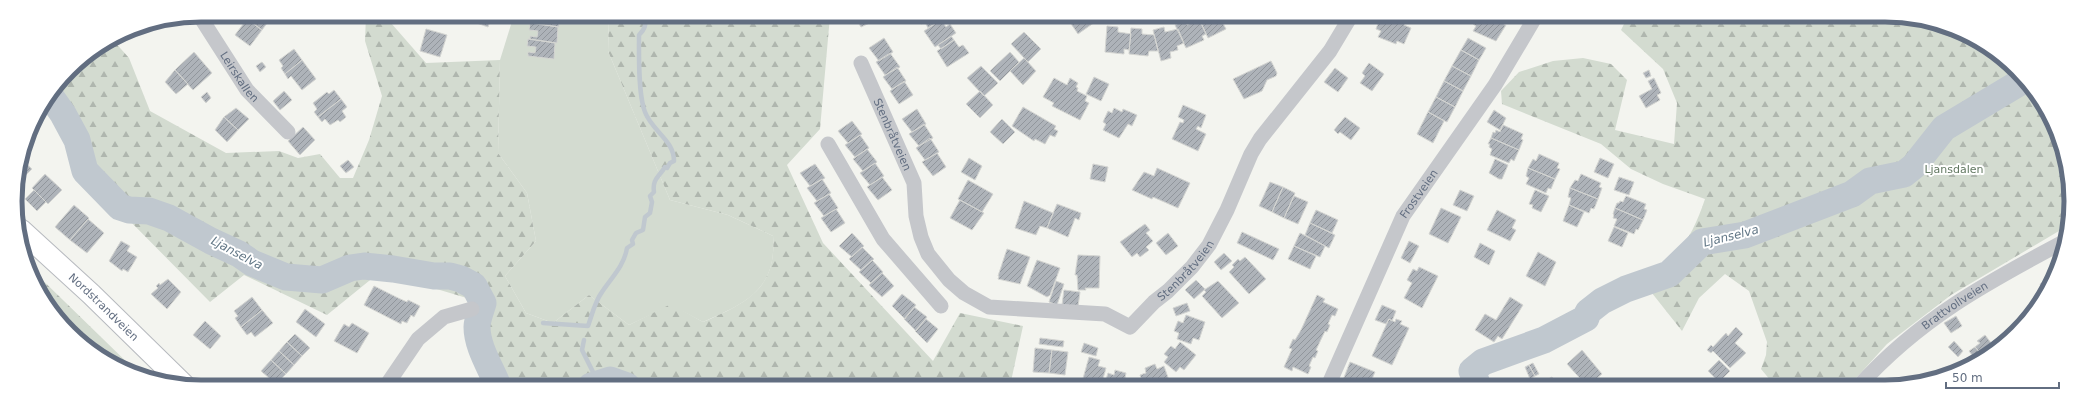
<svg xmlns="http://www.w3.org/2000/svg" width="2086" height="402" viewBox="0 0 2086 402" font-family="'DejaVu Sans',sans-serif">
  <style>
    .grass { fill: #d3dbd0 }
    .forest { fill: url(#forest-firs) }
    .lines { fill: none; stroke-linecap: round; stroke-linejoin: round }
    .stream { stroke: #c0c8cf; stroke-width: 4.5 }
    .river { stroke: #c0c8cf; stroke-width: 27 }
    .building { fill: url(#building-hatch); stroke: #d4d5d2 }
    .secondary-casing { stroke: #b7babf; stroke-width: 23 }
    .street { stroke: #c5c7cb; stroke-width: 15 }
    .secondary { stroke: #fff; stroke-width: 21 }
    .labels { text-anchor: middle; stroke-width: 4; stroke-linejoin: round; paint-order: stroke }
    .street-label { font-size: 11px; fill: #626e81; stroke: #fff }
    .park-label { font-size: 11px; fill: #627861; stroke: #fff }
    .water-label { font-size: 12px; font-style: italic; fill: #627786; stroke: #fff }
    .rim { fill: none; stroke: #626e81; stroke-width: 5 }
  </style>
  <defs>
    <pattern id="forest-firs" width="22" height="20" patternUnits="userSpaceOnUse"><rect width="22" height="20" fill="#d3dbd0"/><path d="M5 1l3.5 6h-7zM16 11l3.5 6h-7z" fill="#afb6ae"/></pattern>
    <pattern id="building-hatch" width="6" height="6" patternUnits="userSpaceOnUse"><rect width="6" height="6" fill="#aeb3b9"/><path d="M-1 1l2-2M0 6l6-6M5 7l2-2" fill="none" stroke="#91969c"/></pattern>
  </defs>
  <rect width="100%" height="100%" fill="#f3f4ef"/>
  <path class="grass" d="M514,15h95l-1,36 62,149 58,15 45,21c4,53 -26,67 -70,86l-32,-17 -42,20 -40,-30 -36,28 -27,-10 -21,-37 31,-35 -9,-48 -29,-40 2,-93z"/>
  <path class="forest" d="M366,15h18l42,48 74,-3 -2,93 29,40 9,48 -31,35 21,37 27,10 36,-28 40,30 42,-21 32,18c43,-19 74,-33 70,-86l-45,-21 -58,-15 -62,-149 1,-36 221,1 -10,113 -33,36 36,78 110,118 27,-48 63,13 -13,60h-512l-28,-87 -90,-27 -53,43 -83,-40 -34,27 -86,-87 -43,-32 -32,-82 21,-32 43,-29 16,18 21,53 76,42 53,-2 19,7 22,-4 20,24h13l16,-38 13,-44 -17,-55z
    M1628,16l281,1 69,23 54,48 33,65 4,72 -118,70 -64,49 -39,43h-72l-15,-18 5,-14 1,-13 -18,-51 -24,-17 -26,24 -17,33 -38,-48 -5,-10c8,-2 18,-4 24,-9 24,-17 33,-39 42,-65l-42,-15 -32,-15 -30,-25 -99,-40 -1,-13 18,-19 34,-11 30,-3 28,6 16,16 -12,50 59,14 3,-41 -14,-34 -42,-39z
    M27,265l112,109 -20,-6 -58,-45z"/>
  <g class="lines">
    <path class="stream" d="M543,323l45,3c4,-11 7,-25 14,-34 10,-15 22,-26 25,-44l6,-4 -1,-4 4,-7 7,-3 2,-13 5,-4 2,-11 -2,-6 4,-4c-2,-13 5,-15 11,-25l2,1 3,-5 4,-2c0,-21 -22,-30 -29,-49 -7,-17 -6,-57 -6,-77 6,-6 8,-11 5,-20
      M584,340l-2,10 12,24 -1,10"/>
    <path class="river" d="M51,97l12,17 14,26 8,31 35,36 9,3 20,1 20,7 42,23 28,13 13,9 34,14 36,3 28,-12 14,-2 29,3 41,7h16l11,3 13,7 9,17c-2,7 -6,17 -6,24 0,20 14,41 21,59
      M591,386l19,-6 17,6
      M1478,386l-6,-15 11,-9 61,-22 42,-22 2,-6 14,-11 24,-12 43,-15 33,-32 43,-7 107,-41 18,-13 34,-7 10,-8 30,-38 80,-48"/>
  </g>
  <path class="building" d="M250,15h23l-11,15 -15,-11z
    M300,15l2,1 -5,6 -8,-6z
    M473,15h19l-4,12 -17,-6z
    M540,15h19v12l-27,-4 1,-3 6,1z
    M854,16h20l2,4 -15,7z
    M918,16h22l-19,8z
    M939,16l2,4 -13,8 -3,-6z
    M1005,16h13l-9,7 -5,-6z
    M1070,16h20l5,6 -17,12 -11,-16z
    M1198,16h21l7,13 -18,9z
    M1284,16h13l-8,6z
    M1385,16h7l13,6 -1,3 7,3 -7,16 -7,-3 -1,3 -18,-7 3,-6 -5,-2 3,-8 3,2z
    M1475,16h35l-1,3 -2,-1 -3,7h2l-10,16 -23,-10 3,-5 -3,-2 3,-7z
    M247,19l15,11 -12,16 -15,-11z
    M1199,19l7,15 -4,2 2,4 -18,8 -11,-23 10,-5 2,5z
    M941,20l5,7 4,-3 6,9 -21,14 -11,-16z
    M530,23l28,4 -1,16 -27,-4v-3l7,1 1,-6 -9,-1z
    M149,25l-11,10 -6,-6z
    M1107,26l11,1v5l13,2 -2,16 -5,-1v5l-19,-2z
    M1164,27l1,5 13,-3 6,14 -7,3 1,4 -8,2 1,6 -10,3 -8,-31z
    M1131,28l11,1v5l12,1 4,16h-9l-1,5 -19,-2z
    M426,29l21,6 -7,22 -20,-6z
    M1024,32l17,17 -13,13 -17,-18z
    M951,36l3,4 -13,9 -3,-4z
    M884,38l9,14 -14,9 -10,-13z
    M1468,38l18,10 -7,12 -18,-10z
    M528,39l27,4 -1,16 -26,-3v-4l7,1 1,-6 -9,-1z
    M954,40l5,7 4,-2 6,8 -22,14 -10,-16z
    M294,49l8,11 -17,14 -4,-6 2,-2 -4,-6z
    M1461,50l18,10 -8,16 -19,-10z
    M194,52l18,21 -19,17 -18,-20z
    M1010,52l9,10 -19,19 -10,-10z
    M890,53l10,14 -15,8 -9,-13z
    M1024,58l12,13 -13,14 -13,-14z
    M302,60l14,19 -14,11 -11,-14 -3,3 -3,-5z
    M1271,61l6,12 -1,3 -9,4 -5,11 -18,8 -11,-20z
    M262,62l4,5 -6,5 -4,-6z
    M1369,63l15,11 -12,17 -12,-8 5,-7 -3,-3z
    M981,66l17,17 -14,13 -17,-18z
    M1452,66l19,10 -8,15 -19,-10z
    M897,67l9,14 -14,8 -9,-12z
    M1335,68l13,10 -10,14 -14,-10z
    M175,70l13,14 -12,10 -11,-12z
    M1649,70l2,6 -5,2 -3,-5z
    M1094,77l15,7 -8,17 -15,-7z
    M1054,78l13,7 3,-7 8,5 -2,4 2,1 -1,3 10,5 -2,5 4,2 -9,17 -28,-14 2,-3 -11,-6z
    M1654,78l7,15 -4,2 3,5 -14,8 -7,-12 13,-7 -4,-8z
    M904,81l9,14 -14,9 -9,-13z
    M1444,81l19,10 -8,16 -19,-10z
    M334,90l7,9 -23,18 -4,-5 3,-3 -4,-6 14,-11 2,2z
    M284,91l8,9 -12,10 -7,-9z
    M980,91l13,14 -13,13 -14,-14z
    M207,92l4,6 -5,5 -5,-6z
    M1436,97l19,10 -8,15 -19,-10z
    M341,99l6,8 -5,4 4,6 -6,5 -2,-2 -8,5 -5,-6 -3,3 -4,-5z
    M1183,105l23,10 -5,13 -3,-2 -2,3 10,5 -8,17 -26,-12 8,-17 3,1 1,-3 -6,-3z
    M1023,107l33,19 -2,3 4,2 -3,6 -5,-2 -5,9 -10,-5 -1,2 -22,-15z
    M236,108l13,11 -11,11 -14,-13z
    M1114,108l8,4 1,-3 14,6 -5,11 -4,-2 -9,14 -16,-8 3,-6 -3,-2 5,-11 4,2z
    M917,109l9,15 -14,8 -10,-13z
    M1494,110l12,8 -6,12 -13,-8z
    M1428,112l16,9 -11,22 -16,-9z
    M224,117l14,13 -11,12 -12,-12z
    M1345,117l15,11 -9,12 -11,-8 -2,2 -4,-4z
    M1002,119l13,13 -12,12 -13,-12z
    M852,121l10,13 -14,9 -10,-12z
    M924,124l9,14 -14,8 -10,-12z
    M1503,125l20,9 -2,5 2,1 -4,10 -28,-12 2,-6 2,1 1,-3 4,2z
    M303,127l12,13 -15,15 -12,-14z
    M860,135l9,13 -14,9 -10,-12z
    M930,138l9,14 -14,8 -9,-12z
    M1491,138l28,12 -5,11 -3,-2 -2,4 -19,-8 2,-6 -3,-2 1,-3h-2z
    M867,149l10,13 -14,9 -10,-12z
    M937,153l9,14 -13,9 -11,-14z
    M1539,154l20,9 -2,5 3,1 -5,10 -27,-11 5,-9 3,2z
    M969,158l13,8 -7,14 -14,-8z
    M1600,158l14,6 -6,14 -14,-6z
    M1495,159l13,6 -6,14h-3l-10,-6z
    M22,160l10,9 -12,12 -2,-2z
    M348,160l6,7 -8,6 -6,-7z
    M875,163l9,13 -14,9 -10,-12z
    M815,164l10,14 -15,8 -10,-13z
    M1093,164l15,3 -3,15 -15,-3z
    M1157,168l33,15 -12,25 -25,-11 -1,2 -20,-9 12,-18 10,4z
    M1528,168l27,11 -4,10 -3,-1 -2,5 -20,-9 3,-6 -3,-2z
    M45,174l17,16 -14,14 -16,-16z
    M1581,174l20,9 -2,4 3,1 -4,11 -28,-11 5,-8 3,1z
    M882,177l10,13 -14,10 -11,-13z
    M1619,177l15,5 -5,13 -15,-5z
    M822,179l9,14 -14,8 -10,-13z
    M968,180l25,14 -11,18 -24,-13z
    M1270,182l13,5 -11,25 -13,-6z
    M1283,187l12,6 -11,25 -12,-6z
    M1570,188l28,11 -4,10 -3,-1 -2,5 -20,-8 2,-7 -3,-1z
    M34,190l12,12 -9,9 -12,-12z
    M1460,190l14,6 -7,15 -14,-6z
    M1535,190l14,6 -8,16 -9,-4 1,-3 -4,-1z
    M829,194l9,14 -14,8 -10,-13z
    M1294,196l14,6 -10,22 -14,-6z
    M1626,196l20,8 -2,5 3,1 -4,10 -28,-12 2,-5h2l1,-2 3,1z
    M960,200l24,13 -12,17 -22,-12z
    M1024,201l29,12 -6,15 -7,-2 -4,9 -21,-7z
    M1057,204l24,9 -2,7 -4,-2 -7,19 -21,-9z
    M74,205l15,13 -19,22 -15,-13z
    M1569,205l15,7 -7,15 -14,-6z
    M1441,208l20,9 -13,26 -19,-9z
    M1615,208l28,12 -5,10 -2,-1 -2,5 -20,-8 3,-7 -4,-1 1,-3 -1,-1z
    M836,209l9,14 -14,9 -10,-14z
    M1316,210l22,10 -6,13 -22,-10z
    M1497,210l19,10 -4,8 4,2 -6,11 -23,-11z
    M88,219l16,14 -17,20 -17,-13z
    M1310,223l25,12 -6,13 -24,-13z
    M1145,224l5,6 -4,3 7,8 -7,6 3,3 -9,7 -3,-4 -5,4 -12,-15z
    M1614,227l14,6 -6,14 -14,-6z
    M1242,232l37,17 -6,11 -36,-17z
    M852,233l12,13 -12,11 -13,-11z
    M1168,233l10,13 -12,9 -10,-12z
    M1300,233l25,13 -5,11 -26,-11z
    M121,241l9,5 -3,5 10,6 -9,15 -5,-3 -1,2 -13,-10z
    M1409,241l10,5 -9,17 -9,-5z
    M1480,243l15,8 -6,14 -15,-8z
    M1294,246l22,10 -6,13 -22,-10z
    M862,247l12,12 -13,11 -12,-11z
    M1007,249l23,8 -10,27 -22,-5 1,-3h-1z
    M1538,252l18,10 -11,24 -19,-10z
    M1224,253l8,8 -11,9 -7,-8z
    M1078,255l22,1 -1,32h-14l1,2h-8l-1,-15h-2z
    M1245,257l21,22 -17,15 -20,-22 5,-5 -2,-2 6,-6 2,2z
    M872,260l11,12 -12,11 -12,-11z
    M1037,260l23,8 -10,27 -3,2 -20,-11z
    M1419,267l19,9 -16,32 -18,-10 8,-15 -5,-3 6,-11 4,2z
    M882,273l12,13 -12,11 -13,-12z
    M168,279l13,13 -14,17 -16,-15 7,-6 -2,-2 3,-3 1,2z
    M1196,280l9,9 -11,10 -9,-9z
    M2046,280l3,5 -6,4 -3,-5z
    M1056,281l8,3 -7,21 -8,-3z
    M1218,281l21,22 -17,15 -20,-22 4,-4 -2,-2z
    M374,286l24,12 9,4 1,-2 12,6 -6,11 -3,-2 -4,8 -5,-2 -1,3 -37,-19z
    M1064,290l16,2 -2,15 -16,-2z
    M902,294l14,11 -11,14 -13,-13z
    M1317,295l8,4 -2,3 15,7 -3,7 -3,-1 -4,9 2,1 -3,7 -2,-1 -9,19 2,1 -3,7 -2,-1 -4,9 2,1 -3,7 -15,-7 -1,4 -8,-4 8,-18 -3,-1 4,-9 2,1 6,-10z
    M252,297l10,13 -21,17 -6,-9 3,-2 -4,-5z
    M1510,297l13,8 -21,34 -4,-3 -4,6 -19,-12 10,-16 11,6z
    M1187,303l3,8 -14,5 -3,-8z
    M1382,305l14,6 -4,10 -3,-2 -3,5 -11,-4z
    M914,307l13,10 -11,14 -12,-12z
    M305,309l20,15 -9,13 -20,-15z
    M262,310l11,13 -18,14 -4,-5 -4,3 -6,-8z
    M1186,315l19,7 -6,18 -6,-2 -2,6 -14,-5 2,-6 -5,-2 4,-10 5,2z
    M1956,316l6,10 -11,7 -7,-10z
    M926,319l12,10 -11,14 -12,-12z
    M1389,319l6,3 1,-3 6,2 -2,3 9,4 -17,37 -20,-9z
    M205,321l16,15 -11,13 -17,-14z
    M352,323l17,10 -12,20 -23,-12 10,-17 5,3z
    M1736,327l7,7 -8,9 11,10 -16,15 -17,-17 -2,2 -4,-3 4,-5 2,2 13,-14 2,3z
    M295,334l15,14 -8,8 -15,-14z
    M1985,335l10,13 -12,8 -8,-9 5,-4 -3,-2z
    M1040,338l24,3 -1,6 -24,-3z
    M1954,341l9,10 -5,6 -10,-10z
    M287,342l15,14 -8,9 -15,-14z
    M1180,342l16,13 -12,15 -4,-3 -4,5 -12,-10 4,-5 -4,-3 7,-8 4,3z
    M1084,343l14,5 -2,8 -15,-4z
    M1975,347l8,9 -12,9 -4,-6 5,-4 -3,-4z
    M1035,348l17,2 -3,23 -16,-1z
    M1052,350l16,2 -3,23 -16,-2z
    M1582,350l20,24 -15,12 -20,-22z
    M279,351l15,14 -8,9 -15,-14z
    M1089,357l11,3 -2,6 8,2 -5,18 -19,-4z
    M1967,359l4,6 -12,5 5,-4 -3,-3z
    M271,360l15,14 -10,10 -15,-13z
    M1719,360l11,11 -11,11 -11,-11z
    M1350,362l25,10 -6,14h-12l-14,-6z
    M1533,363l6,11 -4,2 -6,-11z
    M1155,364l2,5 7,-3 7,20h-27l-4,-11 6,-2 -1,-5z
    M1529,365l6,11 -5,3 -5,-12z
    M1115,370l11,3 -1,5 8,2 -2,6h-27l4,-13 6,2z
    M1552,377l4,9h-16l-1,-2z
    M264,379l7,6h-13z
    M1595,379l6,7h-7l-3,-3z
    M1709,379l8,7h-15z
    M1617,381l3,3 -3,2h-8z
    M1686,381l6,5h-11z"/>
  <g class="lines">
    <g class="secondary-casing">
      <g id="secondary">
        <path id="s5" d="M21,230l70,64 93,91"/>
      </g>
    </g>
    <g class="street">
      <path id="s1" d="M199,15l48,75 41,42"/>
      <path id="s2" d="M861,63l53,120 2,33 5,21 7,17 21,26 15,13 25,14 116,7 25,13 24,-25 14,-11 24,-24 17,-22 18,-35 24,-56 9,-15 70,-88 21,-35"/>
      <path d="M828,144l55,95 58,67"/>
      <path d="M386,386l32,-47 26,-22 28,-8"/>
      <path id="s3" d="M1328,386l75,-170 92,-131 41,-69"/>
      <path id="s4" d="M1858,387c61,-68 128,-104 207,-146"/>
    </g>
    <use href="#secondary" class="secondary"/>
  </g>
  <g class="labels">
    <g class="street-label">
      <text dy="4" stroke="none"><textPath href="#s1" startOffset="74">Leirskallen</textPath></text>
      <text dy="4" stroke="none"><textPath href="#s2" startOffset="78">Stenbråtveien</textPath></text>
      <text dy="4" stroke="none"><textPath href="#s3" startOffset="213">Frostveien</textPath></text>
      <text dy="4" stroke="none"><textPath href="#s2" startOffset="510">Stenbråtveien</textPath></text>
      <text dy="4" stroke="none"><textPath href="#s4" startOffset="127">Brattvollveien</textPath></text>
      <text dy="4" stroke="none"><textPath href="#s5" startOffset="113">Nordstrandveien</textPath></text>
    </g>
    <g class="park-label">
      <text x="1954" y="173">Ljansdalen</text>
    </g>
    <g class="water-label">
      <text transform="translate(1731 236) rotate(-14)" y="4">Ljanselva</text>
      <text transform="translate(237 253) rotate(28)" y="4">Ljanselva</text>
    </g>
  </g>
  <path d="M0 0H2086V402H0ZM201 22H1885A179 179 0 0 1 2064 201V201A179 179 0 0 1 1885 380H201A179 179 0 0 1 22 201V201A179 179 0 0 1 201 22Z" fill="#fff" fill-rule="evenodd"/>
  <path class="rim" d="M201 22H1885A179 179 0 0 1 2064 201V201A179 179 0 0 1 1885 380H201A179 179 0 0 1 22 201V201A179 179 0 0 1 201 22Z"/>
  <path d="M1946 382v6h113v-6" fill="none" stroke="#626e81" stroke-width="2"/>
  <text x="1952" y="382" font-size="12" fill="#626e81" stroke="#ffffff" stroke-width="3" paint-order="stroke">50 m</text>
</svg>
